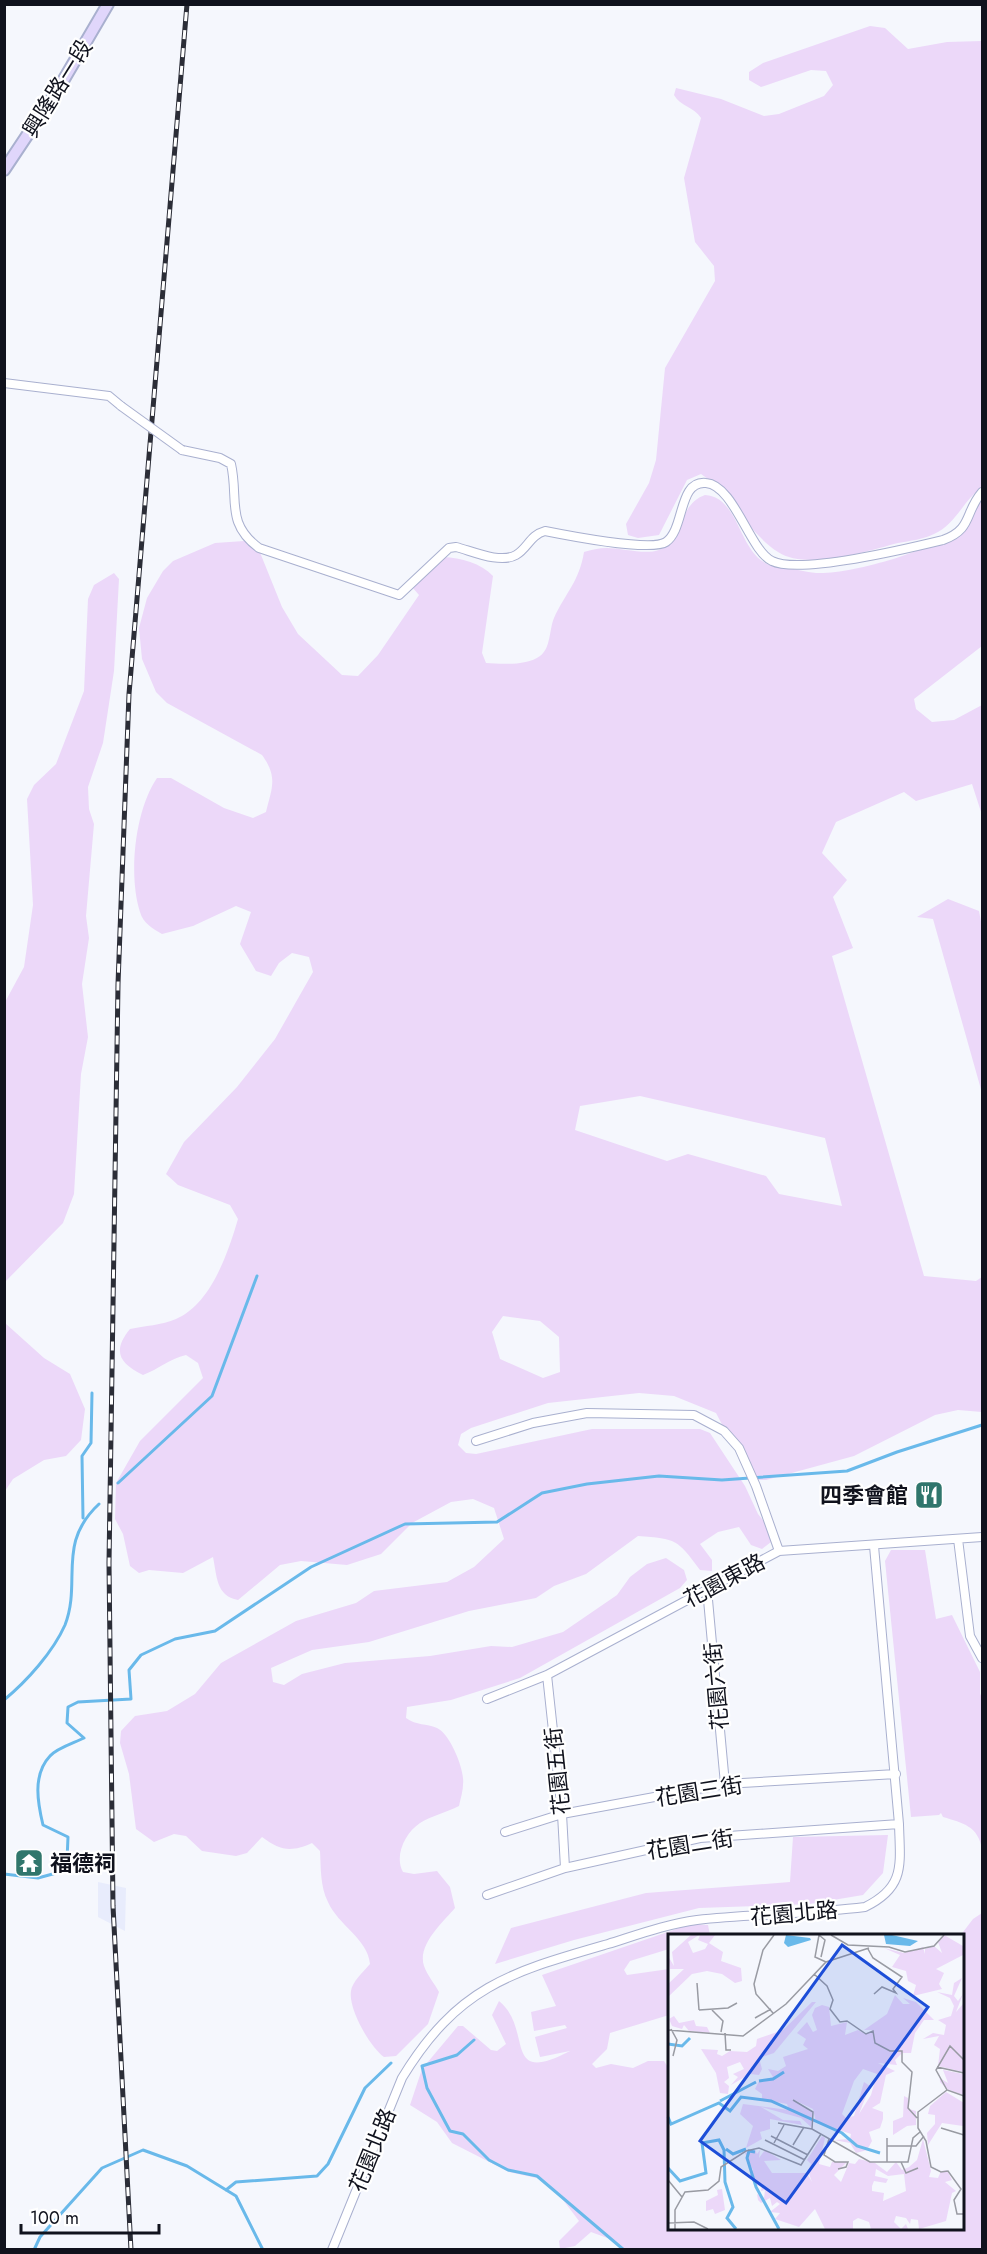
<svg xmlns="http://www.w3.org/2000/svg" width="987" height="2254" viewBox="0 0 987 2254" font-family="Jost,'Noto Sans TC',sans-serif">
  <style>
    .built { fill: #e8ecfc }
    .green { fill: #ecd8f9; fill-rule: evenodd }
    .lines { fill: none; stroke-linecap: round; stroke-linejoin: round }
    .stream { stroke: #69b9ea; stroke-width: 3 }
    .street-casing { stroke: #a9b0cf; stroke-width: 10 }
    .secondary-casing { stroke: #a9b0cf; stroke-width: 14 }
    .street { stroke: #fff; stroke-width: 8 }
    .secondary { stroke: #e0d6fb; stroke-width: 10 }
    .rail-casing { stroke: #2b2d37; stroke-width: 5 }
    .rail { stroke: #fff; stroke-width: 3; stroke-dasharray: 9; stroke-linecap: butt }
    .street-bridge-casing { stroke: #a9b0cf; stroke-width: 10; stroke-linecap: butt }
    .street-bridge { stroke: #fff; stroke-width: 8 }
    .labels { text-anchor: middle; stroke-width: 4.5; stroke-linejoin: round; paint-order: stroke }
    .street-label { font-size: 22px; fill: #10121d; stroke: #fff }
    .poi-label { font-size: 22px; font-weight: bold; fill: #10121d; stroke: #fff; text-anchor: end }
    .inset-river { fill: none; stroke: #69b9ea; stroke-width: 3 }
    .inset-road { fill: none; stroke: #999ba3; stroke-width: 1.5 }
    .view { fill: #1d4ed8; fill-opacity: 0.15; stroke: #1d4ed8; stroke-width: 3 }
    .inset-edge { fill: none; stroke: #10121d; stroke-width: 3 }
  </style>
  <rect width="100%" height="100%" fill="#f5f7fd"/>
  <path class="built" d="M98,1882l28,6 -1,43 -27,-14z"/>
  <path class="green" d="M870,26l15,2 23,21 39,-7 35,-1v446c-19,14 -27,38 -48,47 -10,5 -24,7 -36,9 -31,8 -91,28 -120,9 -31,-20 -46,-57 -77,-78l-14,6 -28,55 -21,3 -10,-3 -2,-11 23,-41 7,-23 9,-92 50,-87 -1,-15 -19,-24 -11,-64 17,-60c-7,-11 -21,-12 -27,-23l2,-7 45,11 43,17 15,-2 45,-18 9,-11 -7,-14 -15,-1 -50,17 -12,-7v-8l14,-9z
    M705,495c34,2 33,55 62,69 4,2 12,2 18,3 10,2 21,5 31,6 34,2 118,-23 144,-44 8,-6 13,-20 22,-29v146l-68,53 2,10 16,13 22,-2 28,-15v110l-10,-31 -56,17 -12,-9 -68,30 -14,31 25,27 -14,17 20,51 -21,8 92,320 52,5 6,-4v135l-24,-2 -23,5 -81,41 -88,24h-12l-7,-8 -31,-59 -42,-17 -35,-3 -91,10 -77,25 -10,6 -3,11 8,8 10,1 116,-25h108l10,4 35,53 13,28 13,16v12l-9,7 -11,-4 -12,-18 -21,5 -18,12 12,16v11l-12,-1c-23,-31 -23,-31 -62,-34l-52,38 -32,12 -18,12 -67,13 -100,31 -57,8 -41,18 2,14 11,3 18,-11 43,-11 85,-7 61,-10 21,1 51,-15 54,-37 13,-18 17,-13 19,-6 18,12 3,10 -7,8 -160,90 -69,22 -44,7 -1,11c11,8 20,5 31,10 13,6 25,37 26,50 1,10 -2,19 -4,28 -12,6 -28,10 -39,17 -15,10 -26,33 -17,49l11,2 23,-3 13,16 5,21c-12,14 -38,37 -31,58 3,9 11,18 15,26l-11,32 -32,32 -12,1c-14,-10 -36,-48 -33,-66 1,-9 13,-20 19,-27 -2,-25 -32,-39 -42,-62 -8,-16 -7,-34 -8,-51l-8,-8c-22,10 -32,7 -50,-6l-15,16 -11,3 -34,-5 -16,-15 -12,-2 -20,8 -18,-13 -7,-55 -9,-31 1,-12 14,-15 32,-5 28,-17 26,-31 75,-42 60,-18 18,-12 73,-9 27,-15 30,-28 -10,-31 -21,-9 -22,3 -39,21 -31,31 -34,11 -46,-4 -21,4 -42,35c-22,-4 -21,-24 -25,-43l-30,16 -34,-3 -10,3 -9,-7 -7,-32 -8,-15 1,-36 24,-42 63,-63 -5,-15 -12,-8c-17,4 -27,14 -43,20 -24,-12 -31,-24 -13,-46 14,-3 32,-4 46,-10 35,-15 52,-66 62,-100l-8,-14 -52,-20 -12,-11 18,-32 53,-55 38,-48 38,-67 -4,-15 -17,-4 -13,10 -8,13 -15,-5 -16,-27 11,-32 -15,-6 -43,20 -31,8c-9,-5 -19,-11 -22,-22 -12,-37 -5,-102 17,-134h14l53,30 29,10 13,-6c6,-24 12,-35 -4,-57l-95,-52 -11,-11 -14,-33 -3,-31 8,-30 16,-27 10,-10 42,-18 29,-2 15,9 23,57 16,27 44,41 16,1 20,-21 41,-60 -7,-8 31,-30c18,1 38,6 50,19l-11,77 4,10c15,1 41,3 54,-7 11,-8 9,-26 14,-38 12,-26 25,-36 30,-66 7,-2 15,-4 23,-4 15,0 38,7 52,2 23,-7 19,-46 46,-55zM640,1096l185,42 17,68 -63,-12 -13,-18 -78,-22 -21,7 -92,-31 5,-24zM503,1316l37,5 19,16 1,35 -17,6 -43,-19 -8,-27z
    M114,573l5,6 -5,92 -11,72 -15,44 1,22 5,15 -8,92 3,22 -7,46 6,53 -7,37 -7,120 -11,29 -58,59 -1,-278 20,-37 9,-62 -6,-106 7,-14 22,-21 28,-73 4,-92 6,-14z
    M948,899l31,12 3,16v166l-49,-174 -16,-2z
    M5,1323l39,35 26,16 15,35 -4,31 -15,16 -22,4 -31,19 -8,12z
    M891,1550h34l11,69 16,-4 28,57v24l2,-5v158c-4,-23 -19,-26 -39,-32l-2,-4 -2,2 -28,2 -26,-256z
    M888,1835l-5,38 -20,22 -54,9 -110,4 -125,32 -79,24 16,-36 135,-35 144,-11 3,-45z
    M982,1913v336l-358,1 -14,-11 -19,-7 -16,14 -15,3 -1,-8 20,-20 -22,-29 -16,-13 -32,-7 -57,-29 -15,-21 -27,-17 12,-36 36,-43h5l28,24 6,1 9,-7 -14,-29 7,-14c35,28 2,86 71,50l-30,6 -5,-20 32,-9 -2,-3 -31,6 -3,-19 25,-6 -14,-31 149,-51 17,1 2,10 -41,1v13l-39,12 -6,9 3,5 42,-6v46l-59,18 -3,16 -15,15 4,4 15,-4 22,4 15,-7h16l5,8v159h293l-2,-292 13,-17z"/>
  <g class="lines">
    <path class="stream" d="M118,1483l94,-87 45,-120
      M83,1518l-1,-62 9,-13 1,-50
      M4,1700c23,-19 49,-48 61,-75 17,-44 -9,-81 34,-121
      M4,1874l34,4 22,-6 7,-12 1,-23 -25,-12c-5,-21 -11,-50 7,-69 7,-8 24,-13 34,-18l-17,-15 1,-16 10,-5 53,-3 -2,-29 12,-15 34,-16 40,-8 96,-64 94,-43 92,-2 45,-29 45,-9 72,-8 63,4 125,-9 50,-19 85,-27
      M474,2040l-17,15 -35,11 5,22 23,43 13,3 26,26 19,10 29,6 87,74
      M226,2190l10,-8 81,-6 11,-12 37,-76 26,-25
      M34,2250l6,-13 62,-69 41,-18 44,16 49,30 27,54"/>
    <g class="street-casing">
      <path id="street" d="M4,383l105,13 12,10
        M182,450l38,8 11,6c8,35 -6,59 28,84l140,47 50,-47 7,-1c16,4 44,17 60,8 12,-7 14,-20 29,-24 20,4 106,21 121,11 19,-13 12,-62 40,-59 28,2 44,68 66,78 28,14 138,-13 171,-21 30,-11 21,-27 39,-48
        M476,1441l57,-18 54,-10 107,2 30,16 15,17 17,38 23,65
        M958,1539l12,97 12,22
        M707,1589l18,195
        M547,1675l15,139 3,54
        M487,1699l60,-24 232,-124 203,-14
        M505,1832l57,-18 163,-30 171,-10
        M487,1895l78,-27 135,-30 199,-14
        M332,2250l70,-172c56,-92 109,-106 206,-134 29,-9 59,-20 89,-24 55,-6 112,-6 168,-13 41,-20 35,-43 34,-83l-25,-278"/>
    </g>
    <g class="secondary-casing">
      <path id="secondary" d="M4,170l56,-84 48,-82"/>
    </g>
    <use href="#street" class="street"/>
    <use href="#secondary" class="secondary"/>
    <g class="rail-casing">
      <path id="rail" d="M131,2250l-18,-344 -4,-343 9,-579 11,-290 58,-690"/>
    </g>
    <use href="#rail" class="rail"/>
    <g class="street-bridge-casing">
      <path id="street-bridge" d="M121,406l61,44"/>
    </g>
    <use href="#street-bridge" class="street-bridge"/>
  </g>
  <defs>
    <g id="restaurant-square" transform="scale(1.5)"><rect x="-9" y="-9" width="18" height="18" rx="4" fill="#30766c" stroke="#fff"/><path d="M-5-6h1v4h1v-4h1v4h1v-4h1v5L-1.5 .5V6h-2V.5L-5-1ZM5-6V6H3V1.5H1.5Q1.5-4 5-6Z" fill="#fff"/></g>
    <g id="temple-square" transform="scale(1.5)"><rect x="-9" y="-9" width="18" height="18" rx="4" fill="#30766c" stroke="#fff"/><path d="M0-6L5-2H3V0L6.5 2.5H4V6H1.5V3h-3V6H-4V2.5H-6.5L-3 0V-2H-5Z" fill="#fff"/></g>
  </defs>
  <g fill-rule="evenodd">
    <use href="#restaurant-square" x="929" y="1495"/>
    <use href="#temple-square" x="29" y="1863"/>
  </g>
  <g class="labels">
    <g class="street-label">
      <text transform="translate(57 88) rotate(-58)" y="8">興隆路一段</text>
      <text transform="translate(724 1580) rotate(-28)" y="8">花園東路</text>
      <text transform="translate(716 1686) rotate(-95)" y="8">花園六街</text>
      <text transform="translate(557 1771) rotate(-96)" y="8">花園五街</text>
      <text transform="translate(699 1791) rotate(-9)" y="8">花園三街</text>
      <text transform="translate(690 1844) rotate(-9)" y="8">花園二街</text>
      <text transform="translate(794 1913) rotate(-5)" y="8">花園北路</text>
      <text transform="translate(372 2150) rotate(-68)" y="8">花園北路</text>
    </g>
    <g class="poi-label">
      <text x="908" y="1503">四季會館</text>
      <text x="50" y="1871" text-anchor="start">福德祠</text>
    </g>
  </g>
  <g transform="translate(668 1934)">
    <rect width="296" height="296" fill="#f5f7fd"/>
    <path d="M23,1h8l-11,7 5,11 12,-4 3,-5 -10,-4 2,-5h15l-6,8 14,9 -2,9 20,7 1,13 -7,2 -13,-9 -15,-3 -15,3 -24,23v-13l16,-15h-14l-2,-13 6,10 -2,-14zM276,1l19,11v9l-27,14 8,4 -5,11 3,5 -29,7 3,-11 -8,-4 -2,-10 -14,-4 8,-12 -16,-7 20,5 19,-6 2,7v-5l9,-3 8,7 -4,-11zM294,44l-8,18 4,5 5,-7 -7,18 7,-8v68l-25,-6 2,-17 -6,-4 5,-9 -16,3 10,-6 11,2 2,-10 -8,-5 13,-4 3,-10 -4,-8 -13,-6 15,3 2,-12zM227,61l8,9h7l-7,-6 13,4 18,18h-10l-9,13 -4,20h-9l-7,7 2,5 -19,-2 17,8 -9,4 -6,28 -8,5 11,4v7l-3,9 -11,4 3,9 -5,9 -11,3 -6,-10 -16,-3 16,-1 1,-5 -35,-12 -3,-13 -21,-10 21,14 -2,14 -10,-9 -40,-11 22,13 17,1 2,4 -32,-6v10l-10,3 2,7 -16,9 7,-22 -13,-12 3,-10 46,6 -2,-6 -25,-5v-5l-7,-5 4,-8 14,-4 -5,-8 10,2 8,-5 -3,-9 25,-8 -5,-4 3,-6 -9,-6 10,-11 6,10 4,-2 -5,-15 3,-7 7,-3 7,2 2,19 16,-4 -2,13 13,-5 7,4 8,-4h-9l23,-16zM195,135l14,5 -6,21 -12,19 11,-28 -6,-4 -10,34 -8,2 -4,-4 12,-33zM144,68h4l-42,51 -15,5 3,11 -3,6 -9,-1 -19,11 7,-8 -5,-3 11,-5 -4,-7 -13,5 2,11 -5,4 5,4 -1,8 -8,-1 -4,-20 -15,-24 17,1 -1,4 5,2 8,-5 17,1 9,-6 1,-7 26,-9zM6,82l5,7 15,-3 2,6 11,1 3,6 -21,-2 -5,-6 -2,4 -10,-3 -3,-7zM271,135l1,9 8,5 -5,-13 20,4v21l-16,-6 -7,-7zM278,158l18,11 -1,23 -21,-3 -14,22 -1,-12 8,-9v-9l-7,-1 2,-8zM236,162l4,2 1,11 7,2v14l-9,1 -14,9v-14l10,-4zM154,202l3,2 -6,26 11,3 2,-5h15l-13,13 7,7 8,-19 6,1 4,-5 16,4 12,9 9,-10 6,8 7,-3 8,-7 6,-21 8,32 -2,6 9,1 3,-7 6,-1 5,10 -7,2 11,9 -4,2 -6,28 -27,8 -1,-9 -7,-1 -1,5 -4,-6 -10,-2 -2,6 7,7 5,-5 2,5h-37l-2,-7 -11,-4 -5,3v8h-28l-10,-20 -16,18 -24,-8 5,-6 -10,-1 10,-8 -3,-2 -5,4 -2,-8 -9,5 -3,-3 -1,-6 7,4 1,-8 -4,1 1,-6 -7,1 -1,-8 -5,-2 4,-6 -8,-17 10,-3 2,4 3,-4 -1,8 6,-8 16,10 -17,1 8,12h35l5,9 -4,-11 3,-7 -4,-4zM208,235l12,7 16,-2 2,17 -23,10 1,-8 -12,-2v-5l2,-5 12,2 2,-4 -13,-3zM54,255l3,21 -10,4 -2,-5 -7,2v-10l12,-6 -1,-5z" fill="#ecd8f9" fill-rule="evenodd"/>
    <path d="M118,1l24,3 1,2 -23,7 -4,-4zM216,1h8l26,6 -8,5 -24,-2z" fill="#69b9ea"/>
    <path class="inset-river" d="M0,110l14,2 8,-8M91,147l14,-2 11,-7M52,167l36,-19M0,183l3,7 48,-21 11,8 11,-14 30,4 71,32 15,13 23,7M58,215l7,5 13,-5M87,218l-6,-1 -2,7 9,29 23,42M0,234l12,13 26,-8 -4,-30 17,-3 5,10 1,32 8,25 -6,11 9,11"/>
    <path class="inset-road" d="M151,1l-4,22 11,5M151,1l6,5 -4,17M163,1l17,10 41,2 16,5 29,-6 10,-11M200,15l5,9 29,19 -9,12 3,4 -14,-6 -8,7M146,40l13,12 6,14 -3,9 10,13 7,-1 19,13 7,-3 2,12 15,8h12v11l10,10 -4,36 9,10M29,49l2,27M31,76l29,-2 9,-5M44,76l11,11 -2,11M105,79l-17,-19 -2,-10 9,-34 11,-15M87,84l16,-9M3,95l6,11 -4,16M0,96l75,6 43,-32 40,-42 43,-14M57,99l1,17h5M296,126l-14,-14 -14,24 11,20 17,6M269,133l27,6M279,156l-29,22v16l8,13 5,26 10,5 7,-1 13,18 -7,11 3,14h7M125,166l20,12 -1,17M110,189l34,6 58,33h38l5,-24 7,-6M273,194l23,7M103,202l37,19M219,204v24M161,205l-5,16 11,7h13l-2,5 -8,2M97,206l40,20M106,209l10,-18M125,211l11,-18M219,212h29l8,-10M233,228l5,11 12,-5M0,246l14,17M0,289l26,-1 14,7M7,295v-19l10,-18 23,-2 11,-9 2,-14 25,-16 13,-3 42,17 20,-31"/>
    <path class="view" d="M174,11l86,62 -142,196 -86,-62z"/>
    <rect width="296" height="296" class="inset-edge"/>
  </g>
  <rect width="987" height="2254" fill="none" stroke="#10121d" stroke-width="12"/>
  <path d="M21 2224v9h138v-9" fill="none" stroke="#10121d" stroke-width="3"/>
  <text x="30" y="2224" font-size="18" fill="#10121d" stroke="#ffffff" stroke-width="4.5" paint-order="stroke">100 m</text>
</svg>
